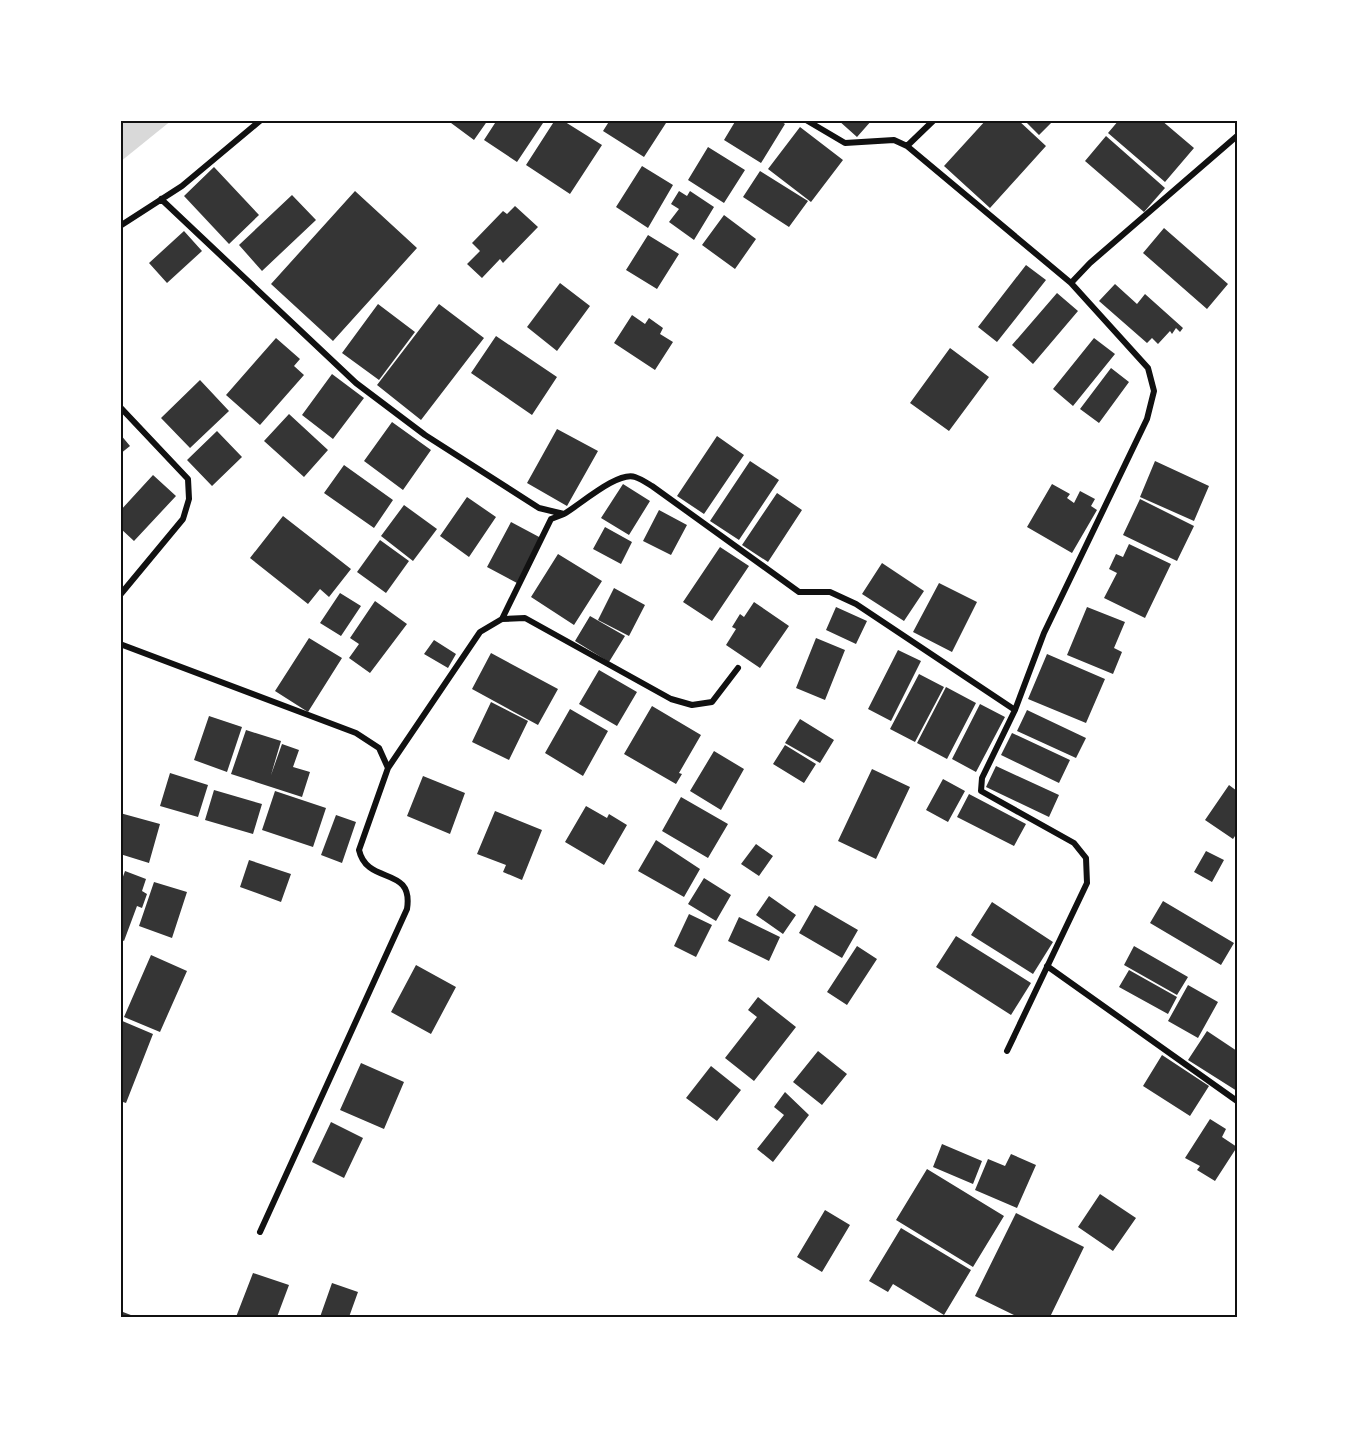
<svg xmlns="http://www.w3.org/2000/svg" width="1357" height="1437" viewBox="0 0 1357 1437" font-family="Commissioner,sans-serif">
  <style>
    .water { fill: #d9d9d9 }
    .building { fill: #353535 }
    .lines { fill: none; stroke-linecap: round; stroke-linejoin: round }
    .minor { stroke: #111; stroke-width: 6 }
    .neatline { fill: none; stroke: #111; stroke-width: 2 }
  </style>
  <rect width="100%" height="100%" fill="#fff"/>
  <path class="water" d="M120,120h52l-52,42z"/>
  <path class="building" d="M447,120h41l-14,20z
    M497,120h48l-28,42 -33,-22z
    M555,120h7l40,25 -32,49 -44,-29z
    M610,120h51l5,3 -22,34 -41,-26z
    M736,120h43l6,4 -24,39 -37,-23z
    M838,120h34l-15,17z
    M986,120h32l28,26 -56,62 -46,-42z
    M1024,120h30l-15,15z
    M1119,120h42l33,28 -29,34 -57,-49z
    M800,127l43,33 -32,42 -43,-33z
    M1106,136l59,52 -21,24 -59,-51z
    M708,147l37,23 -21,33 -36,-23z
    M642,166l31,19 -25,43 -32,-21z
    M214,167l45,48 -30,29 -45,-48z
    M760,171l48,30 -19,26 -46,-30z
    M355,191l62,57 -84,93 -62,-57z
    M679,191l8,5 3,-5 24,16 -20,33 -25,-18 10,-13 -8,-5z
    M292,195l24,25 -54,51 -23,-26z
    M515,206l23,21 -35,36 -3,-4 -18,19 -15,-14 13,-13 -8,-8 31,-32 4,3z
    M724,215l32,24 -21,30 -33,-24z
    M1164,228l64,56 -21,25 -64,-56z
    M184,231l18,20 -35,32 -18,-20z
    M648,235l31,19 -22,35 -31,-19z
    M1026,265l20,15 -49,62 -19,-15z
    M560,283l30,23 -33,45 -30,-24z
    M1115,284l22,20 8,-10 38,34 -3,4 -4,-4 -4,6 -2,-3 -12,13 -6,-6 -5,5 -48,-42z
    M1057,293l21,18 -45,53 -21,-19z
    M378,304l37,28 -36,48 -37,-27z
    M439,304l45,34 -63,82 -44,-35z
    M632,315l13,9 4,-6 14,10 -3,6 13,8 -18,28 -41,-27z
    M496,336l61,41 -25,38 -61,-42z
    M276,338l24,21 -6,7 10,9 -44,50 -34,-30z
    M1094,338l21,16 -42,52 -20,-17z
    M950,348l39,29 -40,54 -39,-28z
    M1111,368l18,14 -30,41 -19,-14z
    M332,374l32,24 -31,41 -31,-24z
    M200,380l29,31 -39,37 -29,-30z
    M289,414l39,36 -24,27 -40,-36z
    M392,422l39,28 -28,40 -39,-29z
    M557,429l41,22 -31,55 -40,-23z
    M217,431l25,26 -30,29 -25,-26z
    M120,434l10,12 -10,8z
    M717,436l27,19 -40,59 -27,-18z
    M750,461l29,19 -40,60 -29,-19z
    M1155,461l54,25 -15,35 -54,-24z
    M344,465l49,35 -19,28 -50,-35z
    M153,475l23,21 -42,45 -14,-13v-17z
    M623,484l27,17 -21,34 -28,-17z
    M1052,484l18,10 -3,4 7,5 6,-12 15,8 -4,7 6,4 -25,43 -45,-26z
    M777,493l25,17 -34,52 -26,-17z
    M467,497l29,20 -27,40 -29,-21z
    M1140,499l54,27 -17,35 -54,-26z
    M404,505l33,24 -24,32 -32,-25z
    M659,510l28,15 -16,30 -28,-14z
    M283,516l68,53 -22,28 -9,-8 -12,15 -58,-46z
    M511,522l30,16 -24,45 -30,-16z
    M605,527l27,15 -11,22 -28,-15z
    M380,540l29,21 -23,32 -29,-21z
    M1129,544l42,20 -26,54 -41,-20 13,-25 -8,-4 7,-15 7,3z
    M720,547l29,19 -37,55 -29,-19z
    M558,554l44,27 -28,44 -43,-28z
    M882,563l42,28 -20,30 -42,-27z
    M939,583l38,19 -25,50 -39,-20z
    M614,588l31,17 -16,31 -31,-16z
    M340,593l21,13 -20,30 -21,-13z
    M375,601l32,23 -37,49 -21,-15 10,-14 -9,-6z
    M754,602l35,24 -29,42 -34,-23 10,-16 -4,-2 8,-13 4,3z
    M836,607l31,14 -11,23 -30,-14z
    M1087,607l38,15 -11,26 8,4 -9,22 -46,-19z
    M590,616l35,20 -16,26 -34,-21z
    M309,638l33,20 -34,54 -33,-21z
    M816,638l29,12 -20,50 -29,-12z
    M434,640l22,14 -8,14 -24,-14z
    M898,650l23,11 -30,60 -23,-12z
    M491,653l67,36 -20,36 -66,-36z
    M1047,654l58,25 -19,44 -58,-24z
    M599,670l38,22 -20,34 -38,-22z
    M919,674l25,13 -29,55 -25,-13z
    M946,687l30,16 -29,56 -30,-16z
    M491,702l37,19 -19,39 -37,-18z
    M980,704l25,13 -29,55 -24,-13z
    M652,706l49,29 -22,38 3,1 -6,10 -52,-30z
    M570,709l38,22 -25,45 -38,-23z
    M1027,710l59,28 -10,20 -59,-27z
    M209,716l33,11 -15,45 -33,-12z
    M800,719l34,21 -14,23 -35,-20z
    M246,730l35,11 -10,34 11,-31 17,6 -6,17 17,5 -8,25 -71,-23z
    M1012,733l58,27 -11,23 -58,-28z
    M785,745l31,19 -12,19 -31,-19z
    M714,751l30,18 -23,41 -31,-19z
    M996,766l63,29 -10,22 -63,-30z
    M872,769l38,18 -34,72 -38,-18z
    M170,773l38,12 -10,32 -38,-11z
    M423,776l42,17 -15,41 -43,-18z
    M943,779l22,12 -17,31 -22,-12z
    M1229,785l8,6v42l-4,6 -28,-19z
    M214,790l48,14 -9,30 -48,-14z
    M275,791l51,17 -13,39 -51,-17z
    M969,794l57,30 -12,22 -57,-29z
    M681,797l47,27 -20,34 -46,-27z
    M586,806l21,12 2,-4 18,11 -23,40 -39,-23z
    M495,811l47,19 -20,50 -19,-8 3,-7 -29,-11z
    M120,813l40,11 -11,39 -29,-9z
    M336,815l20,7 -14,41 -21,-8z
    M656,840l44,29 -16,28 -46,-26z
    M756,844l17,12 -14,20 -18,-12z
    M1206,851l18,9 -12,22 -18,-10z
    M249,860l42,14 -10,28 -41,-15z
    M125,871l21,8 -4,12 5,3 -5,14 -5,-2 -13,35 -4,-2v-54z
    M704,878l27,17 -15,26 -28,-17z
    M154,882l33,10 -15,46 -33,-12z
    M769,896l27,19 -13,19 -27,-19z
    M1163,901l71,42 -13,22 -71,-42z
    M992,902l61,40 -20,32 -62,-39z
    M815,905l43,25 -16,28 -43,-25z
    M689,914l23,11 -16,32 -22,-11z
    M739,917l41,20 -11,24 -41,-20z
    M956,936l75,47 -20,32 -75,-48z
    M857,946l20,13 -30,46 -20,-13z
    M1134,946l54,31 -11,18 -53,-30z
    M151,955l36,16 -27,61 -36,-15z
    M416,965l40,22 -25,47 -40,-22z
    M1129,970l48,27 -9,17 -49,-27z
    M1188,985l30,17 -20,36 -30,-17z
    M758,997l38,30 -42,54 -29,-23 32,-41 -9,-7z
    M120,1020l33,14 -27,69 -6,-2z
    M1207,1031l30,20v40l-49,-31z
    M818,1051l29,23 -25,31 -29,-23z
    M1162,1055l47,31 -19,30 -47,-30z
    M361,1063l43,19 -20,47 -44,-19z
    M711,1066l30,24 -24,31 -31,-23z
    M785,1092l24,23 -36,47 -16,-13 27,-34 -10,-8z
    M1210,1119l16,10 -4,8 15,10 -22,34 -18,-11 3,-4 -15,-8z
    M331,1122l32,16 -19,40 -32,-16z
    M942,1144l40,17 -9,23 -40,-17z
    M1011,1154l25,11 -19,43 -42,-18 13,-31 17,7z
    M927,1169l77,47 -31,51 -77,-47z
    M1100,1194l36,24 -23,33 -35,-24z
    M825,1210l25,15 -28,47 -25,-15z
    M1016,1213l68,34 -34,70h-32l-43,-21z
    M901,1228l70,42 -27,45 -51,-31 -5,8 -19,-11z
    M253,1273l36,12 -12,32h-41z
    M332,1283l26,9 -9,25h-29z
    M123,1312l13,5h-15z"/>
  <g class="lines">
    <path class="minor" d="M806,120l39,23 49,-3 13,6 164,137 77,85 6,23 -7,28 -103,214 -29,77 -33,68 -1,13 93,52 12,15 1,25 -80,168
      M907,146l27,-26
      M161,199l195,184 69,52 114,73 25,6c17,-10 54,-43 71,-37 6,2 12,6 17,9l147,106h31l26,12 159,106
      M120,226l62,-40 79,-66
      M1071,283l19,-20 147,-127
      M120,407l68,72 1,20 -6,20 -63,76
      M502,619l49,-100 13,-5
      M120,644l236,89 23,15 9,20 -29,82c8,36 55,15 48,59l-147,323
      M388,768l92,-136 22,-13 23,-1 146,81 21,6 20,-3 26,-34
      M1047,966l190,135"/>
  </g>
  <rect width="1357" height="1437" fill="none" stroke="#ffffff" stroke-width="243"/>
  <rect x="122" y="122" width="1114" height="1194" class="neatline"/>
</svg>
